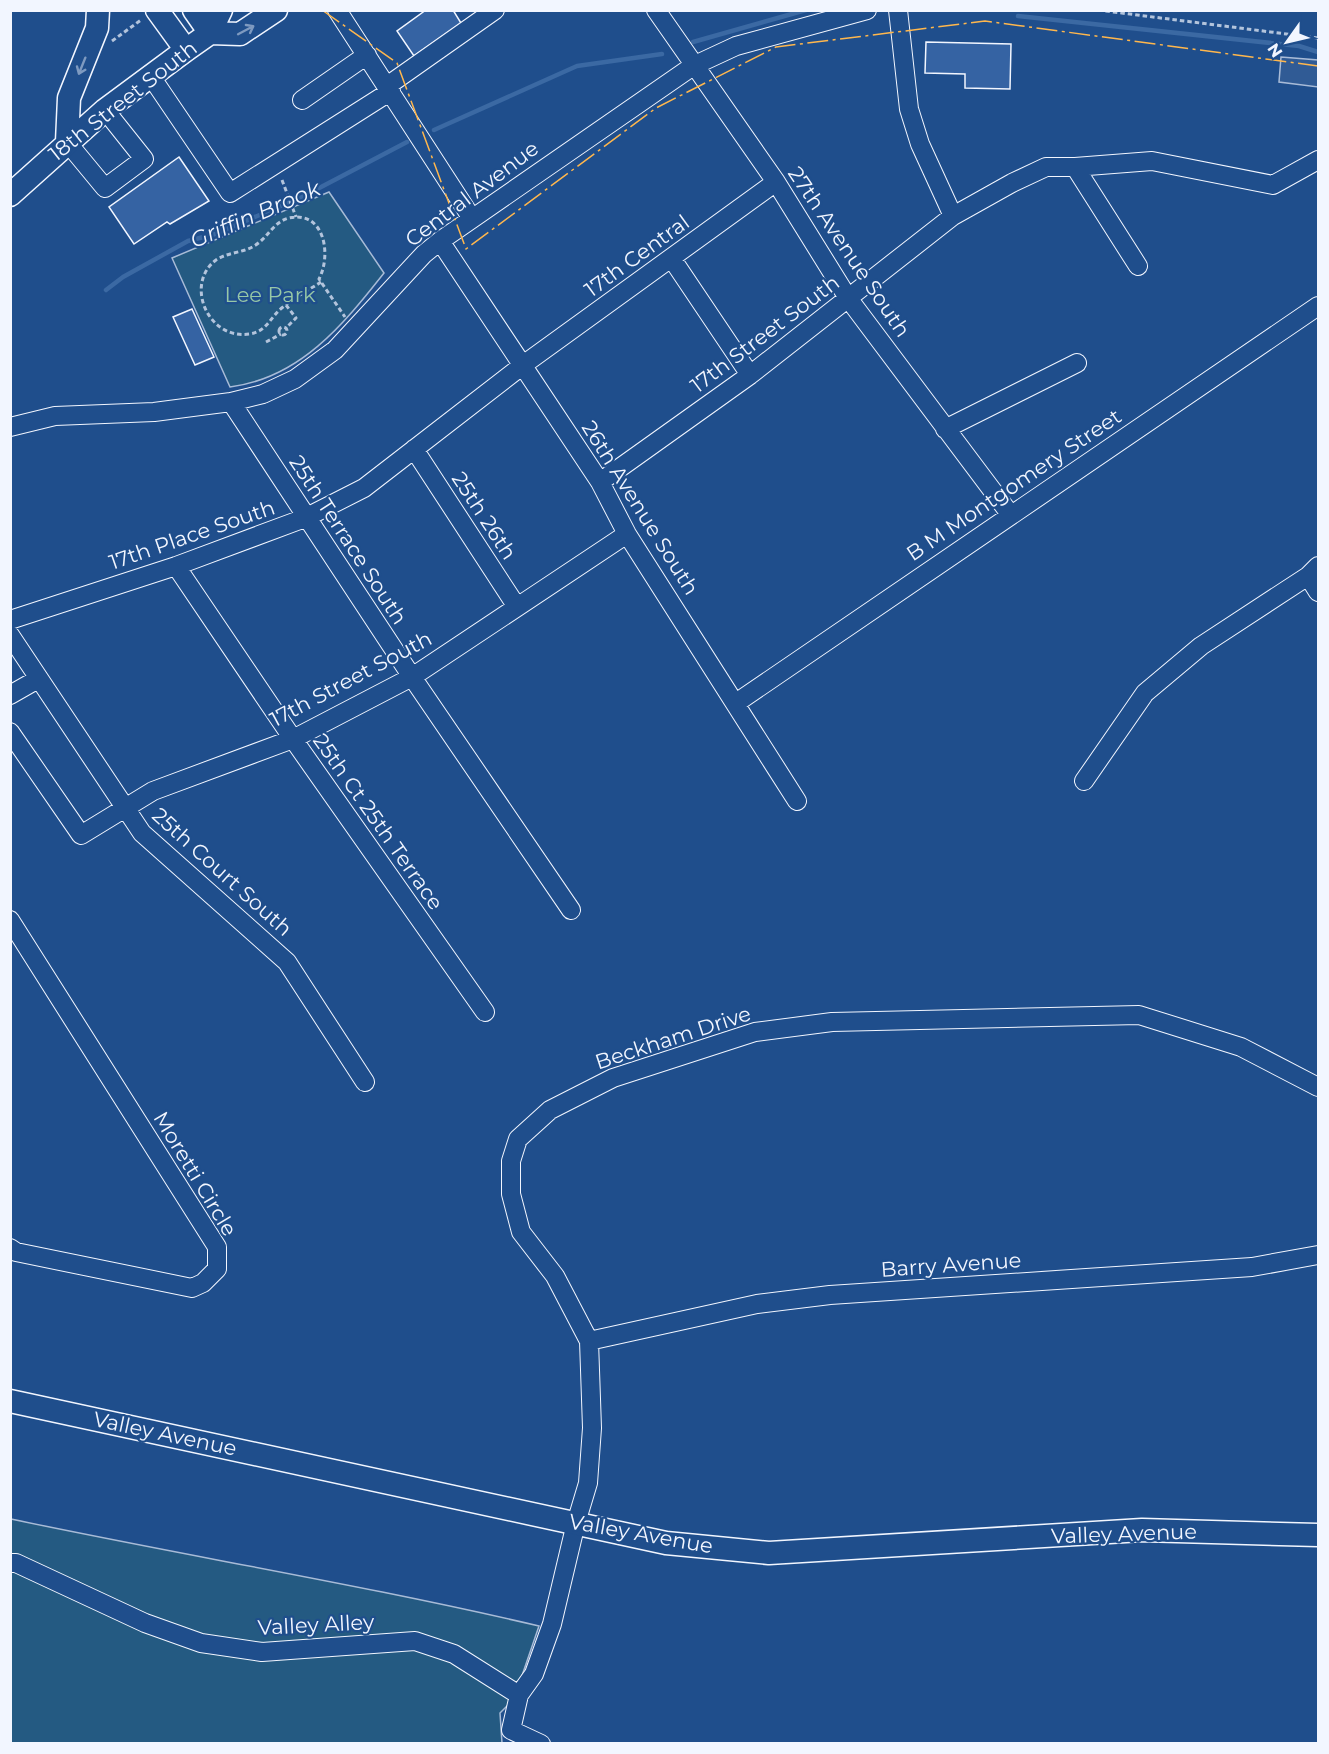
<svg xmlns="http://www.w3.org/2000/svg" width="1329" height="1754" viewBox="0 0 1329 1754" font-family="Montserrat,sans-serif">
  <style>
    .green { fill: #245a82; stroke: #a8bbd7; stroke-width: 1.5 }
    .parking { fill: #305b95; stroke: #a8bbd7; stroke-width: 1.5 }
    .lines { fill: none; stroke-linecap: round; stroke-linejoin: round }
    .stream { stroke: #3b69a3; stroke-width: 4.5 }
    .building { fill: #3563a3; stroke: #f2f6ff; stroke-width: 1.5 }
    .minor-casing { stroke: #f2f6ff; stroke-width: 20 }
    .major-casing { stroke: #f2f6ff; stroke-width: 25 }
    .path { stroke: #b3c4dc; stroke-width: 3; stroke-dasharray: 4.5 3; stroke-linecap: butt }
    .minor { stroke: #1f4e8c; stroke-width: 18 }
    .major { stroke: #1f4e8c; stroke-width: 22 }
    .power { stroke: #ffb74d; stroke-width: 1.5; stroke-dasharray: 21 4.5 3 4.5; stroke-linecap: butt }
    .oneway { stroke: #7e9ac0 }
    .labels { text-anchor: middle; stroke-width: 4.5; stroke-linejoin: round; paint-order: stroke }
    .street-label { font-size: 21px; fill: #f2f6ff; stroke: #1f4e8c }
    .park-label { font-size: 21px; fill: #97c8a6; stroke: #1f4e8c }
    .water-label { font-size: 22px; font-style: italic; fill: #f2f6ff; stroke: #1f4e8c }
  </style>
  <rect width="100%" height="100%" fill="#1f4e8c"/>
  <path class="green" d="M329,192l55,81c-41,52 -84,105 -154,114l-58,-129z
    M11,1519c175,37 353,66 528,107l-25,73 -14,14 2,30 -491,1z"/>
  <path class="parking" d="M1281,57l37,3v27l-39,-5z"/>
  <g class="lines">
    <path class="stream" d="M1018,16l281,30 19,6
      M693,42l113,-32
      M434,130l143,-64 85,-12
      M106,290l17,-13 65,-36 27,-7 87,-37 105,-55"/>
  </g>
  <path class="building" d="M426,10h27l8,13 -47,33 -17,-25z
    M926,42l85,2 -1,45 -45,-1v-14l-40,-1z
    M179,157l30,44 -39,23 -3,-2 -33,22 -25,-37z
    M192,309l22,48 -19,8 -22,-48z"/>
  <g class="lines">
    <g class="minor-casing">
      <path id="minor" d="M337,10l134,207
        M656,10l120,172 72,116 162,216
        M898,10l11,99 11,35 33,72 59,-33 34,-16h29l63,99
        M150,75l80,118 161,-102
        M387,86l108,-76
        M302,100l65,-45
        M67,142l38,46 39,-29 -39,-49
        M1075,167l77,-6 121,24 45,-25
        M440,241l160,241 27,52 170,267
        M672,259l78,116
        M231,402l181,275 159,233
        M10,427l45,-11 99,-4 77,-10 32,-8 32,-15 40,-29 89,-96 16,-13 253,-175 43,-20 131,-36
        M945,429l132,-66
        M414,449l103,158
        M600,482l150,-107 203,-159
        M176,566l117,173 192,273
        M1308,576l10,16
        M10,620l166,-54 129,-48 59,-30 159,-123 253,-183
        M10,635l132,198 145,129 78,120
        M10,695l28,-16
        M736,703l582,-397
        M10,732l71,103 72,-44 140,-52 119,-62 215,-143
        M1084,781l61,-88 56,-47 107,-70 10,-10
        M10,920l207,327v22l-14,14 -11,5 -176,-36 -6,-4
        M589,1341l168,-37 73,-9 422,-28 66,-12
        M10,1563h6l129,60 56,20 61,9 153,-11 39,13 65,41
        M541,1744l-30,-14 8,-35 15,-21 18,-50 24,-101 12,-40 4,-55 -3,-87 -34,-65 -34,-44 -10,-38v-33l7,-22 32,-29 63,-32 142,-46 77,-10 307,-7 102,32 77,40"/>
    </g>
    <g class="major-casing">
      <path id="major" d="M157,10l29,40
        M194,10l16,23
        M210,33l11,-23
        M67,142l2,-44 28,-70 1,-18
        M10,195l95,-85 81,-60 24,-17 30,1 36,-24
        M10,1401l656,142 103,10 373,-23 176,5"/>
    </g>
    <path class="path" d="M1098,10l220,28
      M112,41l29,-21
      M282,180l14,37
      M321,282c-12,8 -26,15 -38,25 -13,10 -16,25 -34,27 -41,6 -65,-50 -33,-74 12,-8 27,-7 38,-14 14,-8 19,-24 35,-28 35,-8 43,36 30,61l2,3 24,35
      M286,305l10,13 -10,10
      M279 331a4 4 0 1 1 8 0a4 4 0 1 1-8 0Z
      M266,342l15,-8"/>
    <use href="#minor" class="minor"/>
    <use href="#major" class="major"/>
    <path class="power" d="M322,10l75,53 69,186 190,-141 120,-61 209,-26 333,45"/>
  </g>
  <defs><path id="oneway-shaft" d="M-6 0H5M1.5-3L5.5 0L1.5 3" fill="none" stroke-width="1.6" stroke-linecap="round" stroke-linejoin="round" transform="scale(1.5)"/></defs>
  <g class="oneway">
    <use href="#oneway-shaft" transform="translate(246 30) rotate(-28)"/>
    <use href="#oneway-shaft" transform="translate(82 66) rotate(112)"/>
  </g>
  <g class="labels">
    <g class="street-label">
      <text transform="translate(123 101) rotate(-38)" y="7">18th Street South</text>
      <text transform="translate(472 194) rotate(-37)" y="7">Central Avenue</text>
      <text transform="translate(849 252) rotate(56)" y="7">27th Avenue South</text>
      <text transform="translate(637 256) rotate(-36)" y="7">17th Central</text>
      <text transform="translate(765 334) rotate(-37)" y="7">17th Street South</text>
      <text transform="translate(1014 485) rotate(-34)" y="7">B M Montgomery Street</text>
      <text transform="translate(640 508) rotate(58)" y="7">26th Avenue South</text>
      <text transform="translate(484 516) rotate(57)" y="7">25th 26th</text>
      <text transform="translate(192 535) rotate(-19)" y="7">17th Place South</text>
      <text transform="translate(348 540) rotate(57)" y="7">25th Terrace South</text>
      <text transform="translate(351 679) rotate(-28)" y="7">17th Street South</text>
      <text transform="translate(378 822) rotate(55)" y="7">25th Ct 25th Terrace</text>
      <text transform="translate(222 872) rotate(42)" y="7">25th Court South</text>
      <text transform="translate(673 1038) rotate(-18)" y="7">Beckham Drive</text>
      <text transform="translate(195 1174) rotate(59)" y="7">Moretti Circle</text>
      <text transform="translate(951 1265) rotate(-4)" y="7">Barry Avenue</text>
      <text transform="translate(165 1434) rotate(12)" y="7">Valley Avenue</text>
      <text transform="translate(641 1534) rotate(10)" y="7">Valley Avenue</text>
      <text transform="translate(1124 1534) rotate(-2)" y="7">Valley Avenue</text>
      <text transform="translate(316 1625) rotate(-3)" y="7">Valley Alley</text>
    </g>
    <g class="park-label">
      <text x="270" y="302">Lee Park</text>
    </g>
    <g class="water-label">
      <text transform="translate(255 214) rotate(-23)" y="8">Griffin Brook</text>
    </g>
  </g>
  <rect width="1329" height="1754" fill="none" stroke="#f2f6ff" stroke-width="24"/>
  <g transform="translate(1287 42) rotate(236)" stroke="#1f4e8c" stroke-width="4.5" paint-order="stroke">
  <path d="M0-4.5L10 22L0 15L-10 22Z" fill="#f2f6ff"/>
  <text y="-9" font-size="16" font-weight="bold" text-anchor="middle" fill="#f2f6ff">N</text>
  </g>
</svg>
